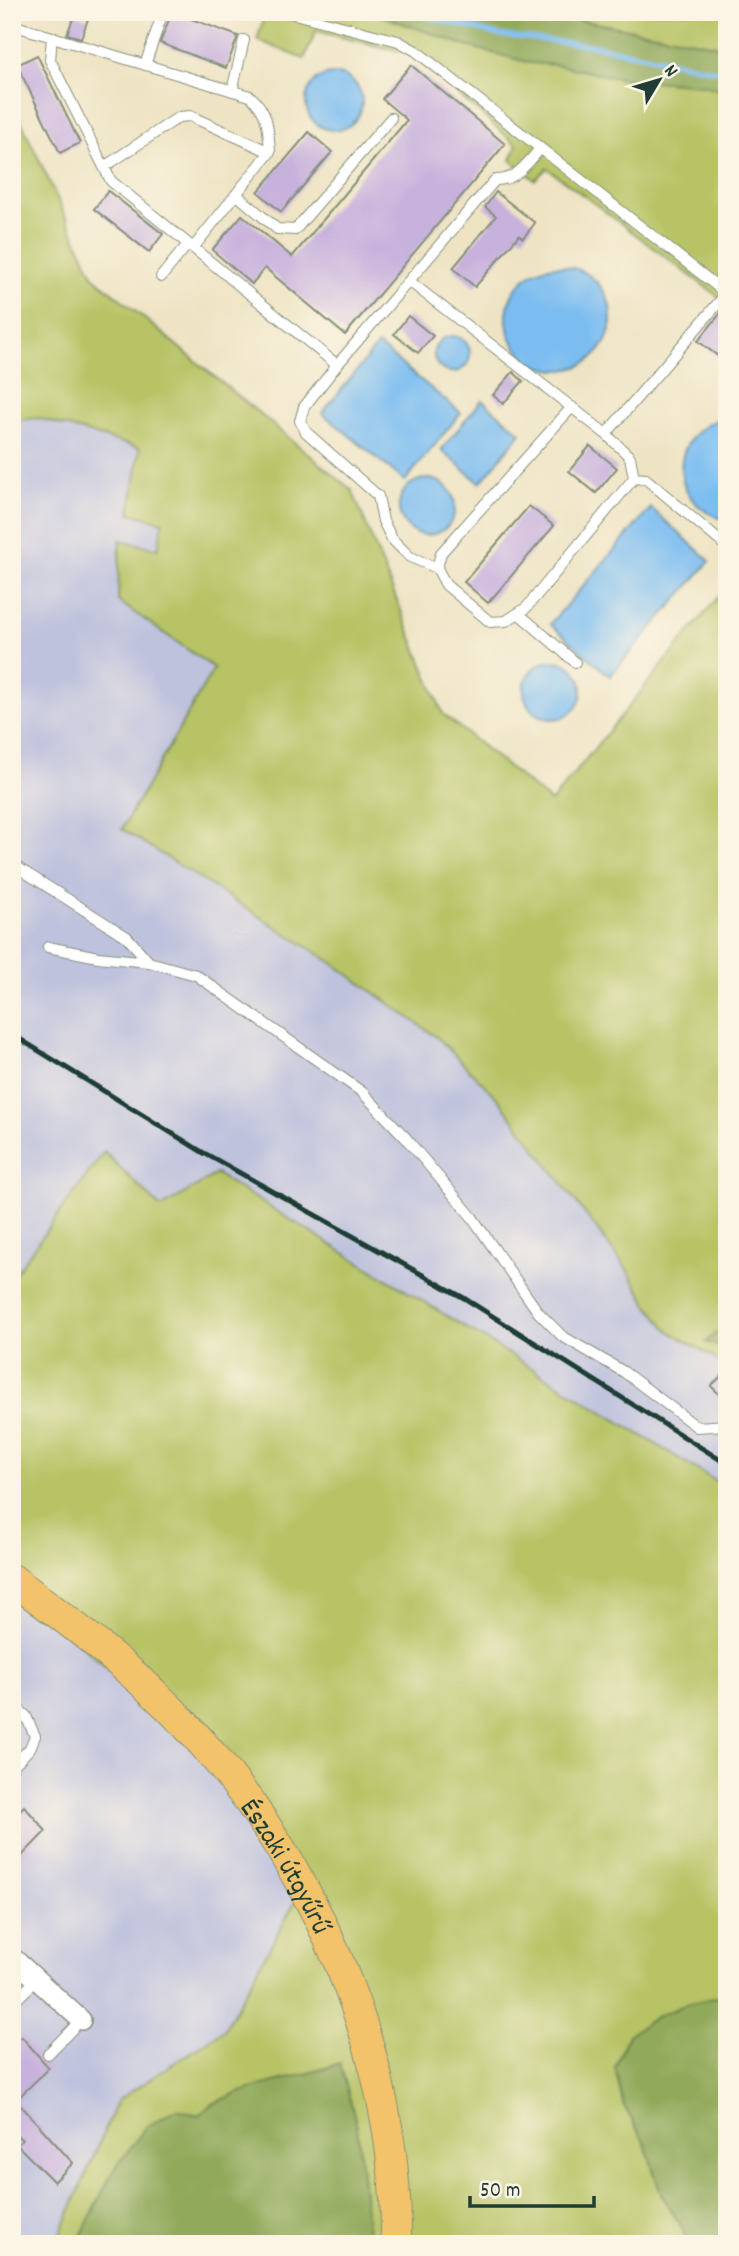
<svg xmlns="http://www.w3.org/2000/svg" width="739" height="2256" viewBox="0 0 739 2256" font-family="Dekko,sans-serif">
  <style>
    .industrial { fill: #bfc2dd }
    .green { fill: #b7c365; stroke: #6b804c; stroke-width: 2 }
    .forest { fill: #91a95a; stroke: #587347; stroke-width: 2 }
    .water { fill: #7cbdf1; stroke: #4e7d92; stroke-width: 2 }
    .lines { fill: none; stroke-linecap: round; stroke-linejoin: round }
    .stream { stroke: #7cbdf1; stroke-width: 5 }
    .building { fill: #c7b1dd }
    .lane-casing { stroke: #86907c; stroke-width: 12 }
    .street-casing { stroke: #86907c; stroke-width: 22 }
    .primary-casing { stroke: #86907c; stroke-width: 32 }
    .lane { stroke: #fff; stroke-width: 10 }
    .street { stroke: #fff; stroke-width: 19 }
    .primary { stroke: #f2c36a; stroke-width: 30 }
    .rail { stroke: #1f3d34; stroke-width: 5 }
    .labels { text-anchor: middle; stroke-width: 6; stroke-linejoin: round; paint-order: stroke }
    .street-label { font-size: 28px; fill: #1f3d34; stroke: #fcf5e5 }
  </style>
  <rect width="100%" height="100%" fill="#fcf5e5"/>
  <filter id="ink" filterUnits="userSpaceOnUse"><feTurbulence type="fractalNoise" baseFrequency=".0143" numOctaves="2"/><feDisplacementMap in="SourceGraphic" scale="14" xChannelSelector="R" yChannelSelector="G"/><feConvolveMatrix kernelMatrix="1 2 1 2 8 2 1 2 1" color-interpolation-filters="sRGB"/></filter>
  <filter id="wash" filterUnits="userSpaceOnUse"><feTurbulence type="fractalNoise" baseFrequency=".00686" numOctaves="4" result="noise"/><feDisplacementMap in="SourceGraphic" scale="28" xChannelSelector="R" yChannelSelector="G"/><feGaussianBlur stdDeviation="1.57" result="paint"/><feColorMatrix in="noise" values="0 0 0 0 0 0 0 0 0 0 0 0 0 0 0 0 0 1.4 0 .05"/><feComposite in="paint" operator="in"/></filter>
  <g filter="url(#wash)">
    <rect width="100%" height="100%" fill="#eee3c3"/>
    <path class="industrial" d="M38,417l103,31 -11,65 34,9 -5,27 -39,-9 -2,61 96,67 117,294 107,76 61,62 127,168 22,37 21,26 44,26 14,14v117l-511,-314 -55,34 -57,-56 -92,126v-857z
      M12,1582l168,142 120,169 -76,137 -106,71 -62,143h-44z"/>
    <path class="green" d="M251,12h120l96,34 64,17 26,2 61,13 86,7 23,8v210l-180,-135 -12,12 -24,-20 6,-15 -106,-91 -95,-23 -12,28 -47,-19 7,-23z
      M535,12h192v35z
      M12,102l82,175 258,213 91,224 108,88 176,-216v785l-14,-14 -44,-26 -21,-26 -22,-37 -127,-168 -61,-62 -107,-76 -209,-133 92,-161 -96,-67 2,-61 38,9 5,-27 -33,-9 10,-65 -102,-30 -26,3z
      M104,1152l57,56 55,-34 511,314v507l-40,9 -64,100 22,39 15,48 22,37 6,16h-319l-12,-118 -17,-63 -55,19 -53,13 -20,9 -14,11 -51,12 -46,70 -24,47h-21l62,-144 106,-70 76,-137 -71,-114 -217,-197v-304z"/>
    <path class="forest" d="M371,12h164l192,35v46l-23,-8 -86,-7 -61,-13 -26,-2 -64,-17z
      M727,1324v25l-21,-7 18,-16z
      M727,1995v249h-39l-6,-16 -22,-37 -15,-48 -22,-39 -8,-37 13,-32 28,-18 31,-13z
      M340,2063l17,63 12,118h-292l36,-73 33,-44 31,-18 21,6c36,-30 97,-34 142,-52z"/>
    <path class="water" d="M306 102a28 28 0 1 1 56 0a28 28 0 1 1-56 0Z
      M507 318a52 52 0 1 1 104 0a52 52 0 1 1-104 0Z
      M434 354a18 18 0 1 1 36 0a18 18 0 1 1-36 0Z
      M378,345l83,68 -56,68 -83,-68z
      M482,400l39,33 -41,50 -39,-33z
      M727,417v103c-61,-14 -61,-90 0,-103z
      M399 507a28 28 0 1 1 56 0a28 28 0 1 1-56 0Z
      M651,508l59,53 -100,115 -60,-52z
      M524 690a29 29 0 1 1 58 0a29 29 0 1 1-58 0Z"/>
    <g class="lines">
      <path class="stream" d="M410,12l89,23 98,11 130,27"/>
    </g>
    <g id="blocks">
      <path class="building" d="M172,12l66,24 -12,32 -66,-25z
        M75,14l13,5 -7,19 -14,-4z
        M37,55l43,88 -20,10 -43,-88z
        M411,65l94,79 -160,191 -80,-67 -13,16 -40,-34 30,-35 50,42 115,-137 -25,-21z
        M309,132l23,20 -51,60 -23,-20z
        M108,191l55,43 -14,18 -55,-43z
        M496,192l39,31 -12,15 -4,-3 -44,52 -22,-19 43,-52 -11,-9z
        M727,305v58l-29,-22z
        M408,316l25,20 -15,17 -24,-19z
        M513,372l10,9 -20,23 -10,-9z
        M590,446l27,22 -21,25 -27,-22z
        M529,506l25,20 -66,77 -24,-21z
        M727,1371v31l-16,-16z
        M24,1806l22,25 -34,35v-48z
        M22,2037l27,31 -33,32 57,63 -19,19 -37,-37 5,-5 -10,-10v-87z"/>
    </g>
  </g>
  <g filter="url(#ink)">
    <use href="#blocks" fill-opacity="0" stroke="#86907c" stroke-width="2"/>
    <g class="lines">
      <g class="lane-casing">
        <path id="lane" d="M287,12l111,29 18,10 311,243
          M12,25l238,71c19,17 18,32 20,56l-77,96
          M52,37l-2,23 61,121 226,184 158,-185c21,1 32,-17 45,-31
          M145,65l18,-53
          M232,91l12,-51
          M104,167l75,-50 11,-1 80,36
          M236,194l41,35 18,1 96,-112
          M12,230v25
          M161,277l27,-33
          M409,281l197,153 24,23 4,21 -108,130 -20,13 -16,1 -44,-37 -9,-17 4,-15 131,-146
          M337,365l-33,42 -4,14 6,11 72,64 5,25 9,18 18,18 27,11
          M606,434l120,-140
          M634,478l12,1 81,68
          M518,613l57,49
          M12,864l115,73 22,25
          M48,947l50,10 51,5 47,13 166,117 43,45 67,80 66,95 24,24 62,36 73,55 30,-2
          M12,1704l14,12 9,20 -5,12 -18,19
          M12,2004l25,-25
          M48,2054l33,-34"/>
      </g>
      <g class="street-casing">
        <path id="street" d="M12,1957l69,63"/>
      </g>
      <g class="primary-casing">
        <g id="primary">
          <path id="s1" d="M12,1579c59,44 120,89 171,143 129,136 216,332 213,522"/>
        </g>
      </g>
      <use href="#lane" class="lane"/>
      <use href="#street" class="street"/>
      <use href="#primary" class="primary"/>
      <path class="rail" d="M12,1034l192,119 260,145 263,166"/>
    </g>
  </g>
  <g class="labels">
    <g class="street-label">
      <text dy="10" stroke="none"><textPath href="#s1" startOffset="401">Északi útgyűrű</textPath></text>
    </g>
  </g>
  <rect width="739" height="2256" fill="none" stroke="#fcf5e5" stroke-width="42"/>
  <g transform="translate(659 80) rotate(52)" stroke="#fcf5e5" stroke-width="5" paint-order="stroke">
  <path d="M0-5L12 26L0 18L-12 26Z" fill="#1f3d34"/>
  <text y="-10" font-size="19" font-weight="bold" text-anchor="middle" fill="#1f3d34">N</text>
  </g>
  <path d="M470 2196v10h124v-10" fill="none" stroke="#1f3d34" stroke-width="3.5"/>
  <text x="480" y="2196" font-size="21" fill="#1f3d34" stroke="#fcf5e5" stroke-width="5" paint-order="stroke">50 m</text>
</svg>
